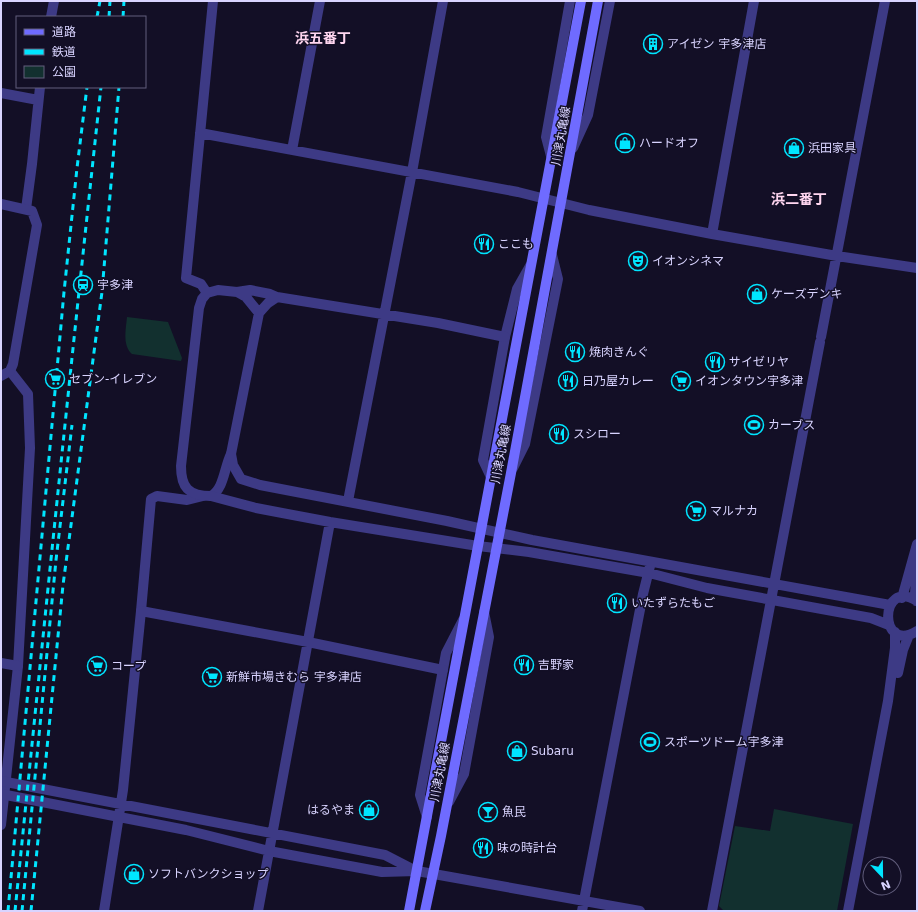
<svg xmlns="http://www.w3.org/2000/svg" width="918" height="912" viewBox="0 0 918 912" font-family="'DejaVu Sans','Noto Sans JP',sans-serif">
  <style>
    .green { fill: #12302f }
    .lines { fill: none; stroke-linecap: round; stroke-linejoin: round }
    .minor { stroke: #3d3a85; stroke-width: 10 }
    .tertiary { stroke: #3d3a85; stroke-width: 10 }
    .secondary { stroke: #6f6bff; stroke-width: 10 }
    .rail { stroke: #00e5ff; stroke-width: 3; stroke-dasharray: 6 5; stroke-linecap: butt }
    .labels { text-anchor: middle; stroke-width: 3; stroke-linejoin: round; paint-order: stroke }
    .poi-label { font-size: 12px; fill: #d9d4ff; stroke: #130f26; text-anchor: start }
    .street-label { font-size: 12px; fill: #d9d4ff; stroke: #130f26 }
    .quarter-label { font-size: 14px; font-weight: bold; fill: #ffd6f0; stroke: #130f26 }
  </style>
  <rect width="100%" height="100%" fill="#130f26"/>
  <path class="green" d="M127,317l41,5 14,36 -1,3 -49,-7c-10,-9 -6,-25 -5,-37z
    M774,809l79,15 -16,87h-113l-5,-5 16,-80 35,5z"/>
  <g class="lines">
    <path class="minor" d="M51,17l3,-16
      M1,93l37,7
      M573,148l15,-33 22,-114
      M551,156l-5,-19 24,-136
      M26,209l6,-45 8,-77
      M513,468l12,-24 33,-165 -6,-24
      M491,477l-8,-17 22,-123 12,-48 13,-23
      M211,496c13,-7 13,-28 20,-42
      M141,611l10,-112 6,-3 30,4 16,-4
      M449,802l15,-28 25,-137 -5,-25
      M427,817l-7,-22 26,-142 17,-33
      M1,825l17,-159 12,-218 -2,-54 -18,-23"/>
    <path class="tertiary" d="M200,133l318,59 71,18 123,24 125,22 80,12
      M292,150l28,-149
      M1,204l31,7 5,14 -24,139 -3,7 -9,5
      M712,234l42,-233
      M237,292l9,5 13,16 -28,141 2,11 8,14 19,6 187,36 85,19 358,65
      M207,293l-6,-9 -15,-6 27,-277
      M259,313l9,-10 9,-6
      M505,337l-67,-14 -161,-26 -7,-3 -20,-4 -13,2 -19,-2 -11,3 -5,6 -3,9 -18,158c0,21 7,30 30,30l45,12 74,14 148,24 51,6 120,21 58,15 164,30 18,7
      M821,337l64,-336
      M348,501l64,-329 31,-171
      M902,598l15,-54
      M916,601l-1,-8 2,-27
      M917,601c-38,-24 -39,54 0,30
      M1,663l17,3
      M898,673l5,-23 6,-15
      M1,781l384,74 31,16
      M1,794l185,36 83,21 113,21 35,-1 223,40
      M104,911l19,-121 18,-179 167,31 135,28
      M258,911l72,-389
      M582,911l61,-317 7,-28
      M712,911l108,-569
      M848,911l40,-210 7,-53v-16"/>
    <path class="secondary" d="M409,911l172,-910
      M425,911l16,-75 70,-363 87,-472"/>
    <path class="rail" d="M97,17l3,-16
      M109,17l1,-16
      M123,17l1,-16
      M8,911l56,-619 13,-124 10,-81
      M15,911c28,-275 56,-549 86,-824
      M22,911l34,-351 16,-135
      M31,911l32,-326 39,-293 17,-205"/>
  </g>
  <defs>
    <g id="building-ring" transform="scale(1)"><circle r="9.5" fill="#130f26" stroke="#00e5ff" stroke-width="1.5"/><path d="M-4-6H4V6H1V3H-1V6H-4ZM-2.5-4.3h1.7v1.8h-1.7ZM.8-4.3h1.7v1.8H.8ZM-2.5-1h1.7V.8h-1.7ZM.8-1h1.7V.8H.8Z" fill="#00e5ff"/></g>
    <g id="shop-ring" transform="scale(1)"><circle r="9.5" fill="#130f26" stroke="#00e5ff" stroke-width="1.5"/><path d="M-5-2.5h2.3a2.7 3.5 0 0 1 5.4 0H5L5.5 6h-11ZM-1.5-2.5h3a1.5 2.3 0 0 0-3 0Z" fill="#00e5ff"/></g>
    <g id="restaurant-ring" transform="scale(1)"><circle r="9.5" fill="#130f26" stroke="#00e5ff" stroke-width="1.5"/><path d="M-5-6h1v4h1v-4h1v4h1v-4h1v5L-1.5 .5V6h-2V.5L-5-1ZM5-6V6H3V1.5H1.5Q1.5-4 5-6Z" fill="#00e5ff"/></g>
    <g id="theatre-ring" transform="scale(1)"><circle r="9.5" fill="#130f26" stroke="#00e5ff" stroke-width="1.5"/><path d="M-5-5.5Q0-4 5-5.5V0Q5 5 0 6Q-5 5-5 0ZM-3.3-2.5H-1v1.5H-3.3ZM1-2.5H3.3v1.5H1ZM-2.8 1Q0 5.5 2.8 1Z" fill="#00e5ff"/></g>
    <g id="station-ring" transform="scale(1)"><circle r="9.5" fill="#130f26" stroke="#00e5ff" stroke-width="1.5"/><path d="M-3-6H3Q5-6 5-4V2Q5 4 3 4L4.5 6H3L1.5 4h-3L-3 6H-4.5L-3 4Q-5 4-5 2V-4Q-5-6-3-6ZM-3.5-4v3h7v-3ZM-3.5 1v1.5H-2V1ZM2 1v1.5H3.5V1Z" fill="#00e5ff"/></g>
    <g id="supermarket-ring" transform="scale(1)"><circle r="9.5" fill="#130f26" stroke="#00e5ff" stroke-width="1.5"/><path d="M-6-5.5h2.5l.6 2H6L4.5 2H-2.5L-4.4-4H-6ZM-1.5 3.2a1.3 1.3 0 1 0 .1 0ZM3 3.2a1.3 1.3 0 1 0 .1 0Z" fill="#00e5ff"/></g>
    <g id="stadium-ring" transform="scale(1)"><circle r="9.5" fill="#130f26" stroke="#00e5ff" stroke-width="1.5"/><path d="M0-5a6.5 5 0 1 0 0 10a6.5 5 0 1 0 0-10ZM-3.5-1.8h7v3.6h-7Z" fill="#00e5ff"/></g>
    <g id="bar-ring" transform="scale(1)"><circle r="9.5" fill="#130f26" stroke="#00e5ff" stroke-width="1.5"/><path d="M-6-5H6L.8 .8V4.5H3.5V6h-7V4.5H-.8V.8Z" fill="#00e5ff"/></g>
  </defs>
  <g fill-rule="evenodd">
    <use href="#building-ring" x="653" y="44"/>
    <use href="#shop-ring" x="625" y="143"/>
    <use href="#shop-ring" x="794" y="148"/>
    <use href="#restaurant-ring" x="484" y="244"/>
    <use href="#theatre-ring" x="638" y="261"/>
    <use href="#station-ring" x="83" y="285"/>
    <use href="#shop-ring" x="757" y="294"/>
    <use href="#restaurant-ring" x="575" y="352"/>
    <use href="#restaurant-ring" x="715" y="362"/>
    <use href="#supermarket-ring" x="55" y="379"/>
    <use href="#restaurant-ring" x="568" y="381"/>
    <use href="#supermarket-ring" x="681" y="381"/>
    <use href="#stadium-ring" x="754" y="425"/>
    <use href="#restaurant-ring" x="559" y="434"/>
    <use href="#supermarket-ring" x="696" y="511"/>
    <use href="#restaurant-ring" x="617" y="603"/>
    <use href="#restaurant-ring" x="524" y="665"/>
    <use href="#supermarket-ring" x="97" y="666"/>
    <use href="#supermarket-ring" x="212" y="677"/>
    <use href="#stadium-ring" x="650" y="742"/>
    <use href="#shop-ring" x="517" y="751"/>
    <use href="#shop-ring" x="369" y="810"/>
    <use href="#bar-ring" x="488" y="812"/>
    <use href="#restaurant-ring" x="483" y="848"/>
    <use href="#shop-ring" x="134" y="874"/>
  </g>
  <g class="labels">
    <g class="poi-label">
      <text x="667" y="48">アイゼン 宇多津店</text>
      <text x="639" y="147">ハードオフ</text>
      <text x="808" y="152">浜田家具</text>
      <text x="498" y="248">ここも</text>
      <text x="652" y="265">イオンシネマ</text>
      <text x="97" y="289">宇多津</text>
      <text x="771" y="298">ケーズデンキ</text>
      <text x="589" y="356">焼肉きんぐ</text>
      <text x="729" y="366">サイゼリヤ</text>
      <text x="69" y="383">セブン-イレブン</text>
      <text x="582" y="385">日乃屋カレー</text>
      <text x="695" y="385">イオンタウン宇多津</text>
      <text x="768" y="429">カーブス</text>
      <text x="573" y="438">スシロー</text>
      <text x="710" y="515">マルナカ</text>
      <text x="631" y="607">いたずらたもご</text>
      <text x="538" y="669">吉野家</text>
      <text x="111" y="670">コープ</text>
      <text x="226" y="681">新鮮市場きむら 宇多津店</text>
      <text x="664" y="746">スポーツドーム宇多津</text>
      <text x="531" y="755">Subaru</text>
      <text x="355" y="814" text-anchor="end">はるやま</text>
      <text x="502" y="816">魚民</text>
      <text x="497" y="852">味の時計台</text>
      <text x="148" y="878">ソフトバンクショップ</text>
    </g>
    <g class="street-label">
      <text transform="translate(561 136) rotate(-80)" y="4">川津丸亀線</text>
      <text transform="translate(501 454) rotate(-79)" y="4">川津丸亀線</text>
      <text transform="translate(440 772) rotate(-79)" y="4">川津丸亀線</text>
    </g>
    <g class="quarter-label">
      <text x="323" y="43">浜五番丁</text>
      <text x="799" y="204">浜二番丁</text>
    </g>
  </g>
  <rect width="918" height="912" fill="none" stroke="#d9d4ff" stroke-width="4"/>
  <rect x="16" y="16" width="130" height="72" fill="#130f26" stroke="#625e7d"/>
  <rect x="24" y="29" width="20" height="6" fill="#6f6bff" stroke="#625e7d"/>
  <text x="52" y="36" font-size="12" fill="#d9d4ff">道路</text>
  <rect x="24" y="49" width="20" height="6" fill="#00e5ff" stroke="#625e7d"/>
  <text x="52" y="56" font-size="12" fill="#d9d4ff">鉄道</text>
  <rect x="24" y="66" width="20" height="12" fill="#12302f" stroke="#625e7d"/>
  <text x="52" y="76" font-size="12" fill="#d9d4ff">公園</text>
  <g transform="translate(882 876) rotate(158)"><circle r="19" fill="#130f26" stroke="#625e7d"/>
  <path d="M0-3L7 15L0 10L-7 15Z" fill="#00e5ff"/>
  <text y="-6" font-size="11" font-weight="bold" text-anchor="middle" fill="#d9d4ff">N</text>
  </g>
</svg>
